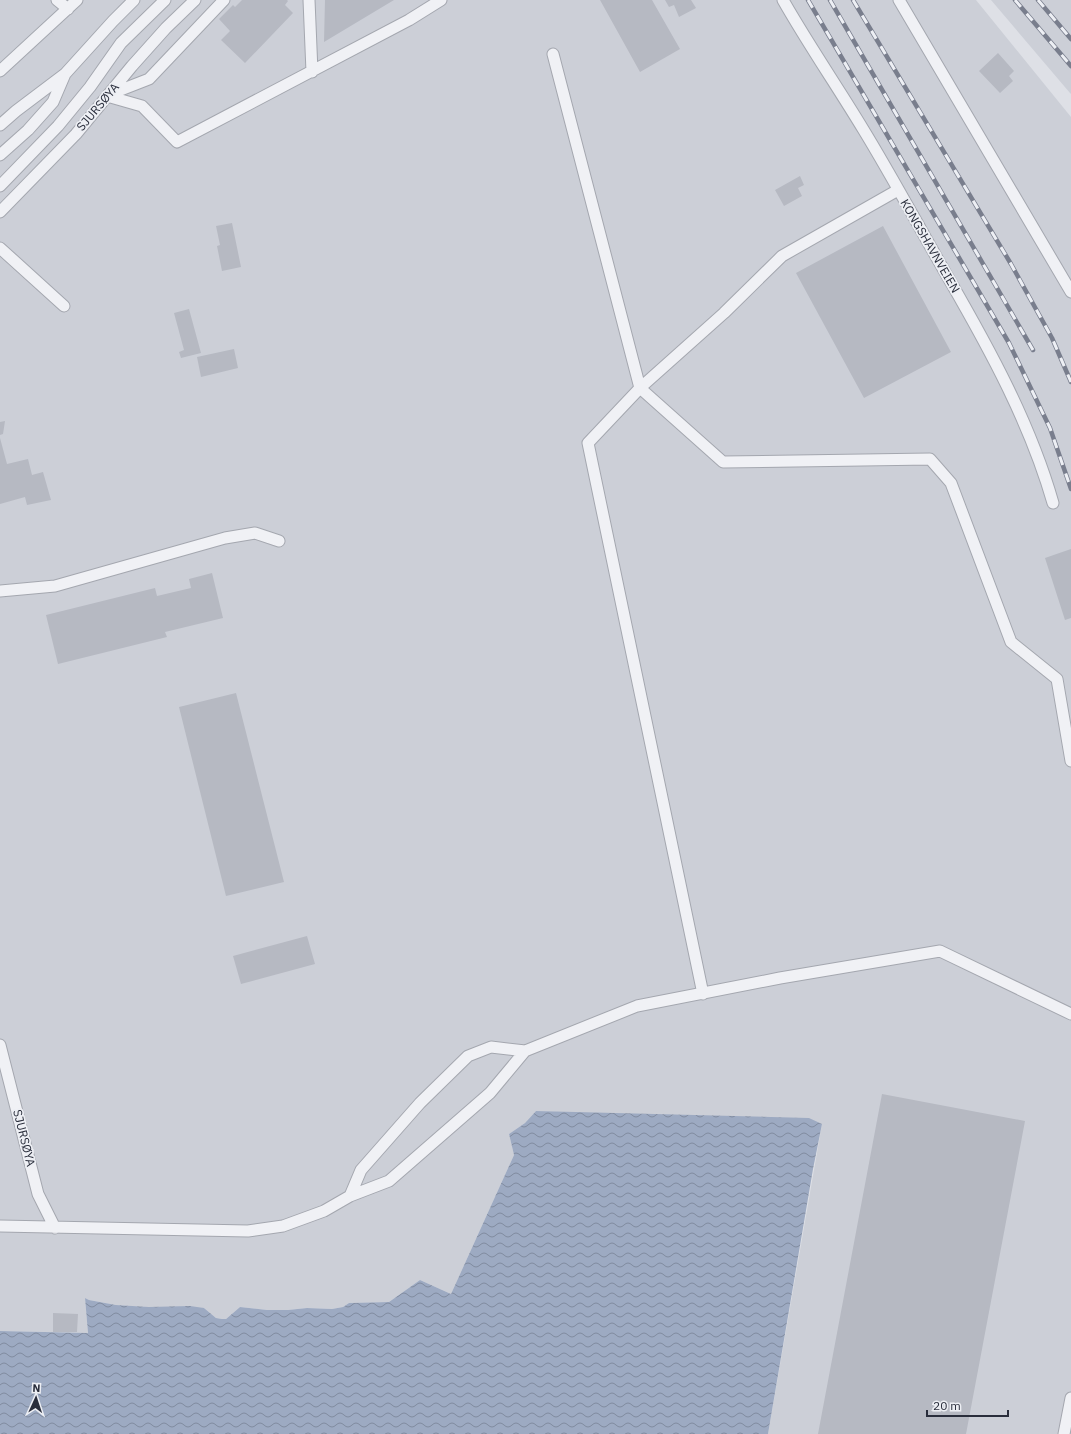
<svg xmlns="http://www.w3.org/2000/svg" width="1071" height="1434" viewBox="0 0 1071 1434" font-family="'IBM Plex Sans',sans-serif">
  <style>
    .built { fill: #cccfd7 }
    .water { fill: url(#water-waves) }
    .building { fill: #b6b9c2 }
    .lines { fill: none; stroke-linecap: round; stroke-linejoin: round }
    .lane-casing { stroke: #a4a7af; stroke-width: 13 }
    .lane { stroke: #f0f1f5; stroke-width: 11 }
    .rail-casing { stroke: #797e8d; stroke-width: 4.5 }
    .rail { stroke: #edeff4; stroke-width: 3; stroke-dasharray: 9; stroke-linecap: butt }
    .labels { text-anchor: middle; stroke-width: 3.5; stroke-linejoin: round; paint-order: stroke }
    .street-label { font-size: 12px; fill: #292d3b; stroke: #edeff4 }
  </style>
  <defs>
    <pattern id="water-waves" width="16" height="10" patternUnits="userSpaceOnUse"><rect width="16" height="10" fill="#9daac2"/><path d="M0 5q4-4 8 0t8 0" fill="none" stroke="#808b9f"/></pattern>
  </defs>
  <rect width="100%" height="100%" fill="#dee0e6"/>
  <path class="built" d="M0,0h976l95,117v1317h-303l54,-310 -286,-13 -11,12 -16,11 5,21 -63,139 -31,-14 -31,22 -40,1 -6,4 -11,2 -25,-1 -19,2h-21l-27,-3 -14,12h-4l-6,-1 -12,-10 -57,-1 -31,-2 -27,-5 -4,-2 3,35 -88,-2z
    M991,0h80v94l-1,-1z"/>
  <path class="water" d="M536,1111l273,7 13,6 -9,45 -45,265h-768v-103l88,2 -3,-35 4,2 27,5 33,2 41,-1 14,2 12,10 6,1h4l14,-12 27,3h21l19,-2 25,1 11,-2 6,-4 40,-1 31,-22 31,14 63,-139 -5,-21 16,-11z"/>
  <path class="building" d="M242,0h45l1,1 -3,4 8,8 -48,50 -24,-23 9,-9 -11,-12 14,-14 2,2z
    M325,0h69l-70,42z
    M600,0h52l28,49 -40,23z
    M665,0h26l5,8 -17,9 -5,-12 -5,2z
    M998,53l16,18 -5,5 4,5 -13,12 -21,-22z
    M800,176l4,9 -6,3 4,8 -18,10 -9,-16z
    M232,223l9,44 -19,4 -5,-25 3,-1 -4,-19z
    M883,226l68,126 -87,46 -68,-125z
    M189,309l12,44 -20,5 -2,-6 5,-2 -10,-37z
    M234,349l4,19 -37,9 -4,-20z
    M5,421l-2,13 -3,1v-13z
    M0,438l7,26 21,-5 4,16 11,-3 8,28 -24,5 -2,-8 -25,7z
    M1071,549v69l-6,2 -20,-62z
    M212,573l11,45 -58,14 2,5 -109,27 -12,-49 109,-27 2,8 34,-8 -2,-9z
    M236,693l48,189 -58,14 -47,-189z
    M307,936l8,28 -74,20 -8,-28z
    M882,1094l143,27 -59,313h-148z
    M53,1313l25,1 -1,18h-24z"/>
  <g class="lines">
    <g class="lane-casing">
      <path id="lane" d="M57,0l11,9
        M309,0l3,72
        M783,0c25,44 54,86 80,129 30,49 57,100 86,150 41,71 81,144 104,224
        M899,0l172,292
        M553,54l87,334 83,74 207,-3 21,24 60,159 46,37 14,82
        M0,71l77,-71
        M108,95l41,-16 75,-79
        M107,96l35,10 35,36 232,-122 32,-20
        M0,125l16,-14 49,-37 48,-53 21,-21
        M0,155l28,-25 25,-28 12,-28
        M0,186l58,-60 32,-39 31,-44 44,-43
        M0,212l76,-78 56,-68 34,-38 29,-28
        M0,248l64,58
        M0,591l55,-5 170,-48 30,-5 24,8
        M703,994l-115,-551 52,-55 84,-75 58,-57 116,-66
        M0,1045l38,149 17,34
        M350,1196l11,-26 59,-67 48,-47 23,-9 34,4 112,-45 143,-28 160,-27 131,63
        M0,1226l248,5 35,-5 41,-15 26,-15 39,-15 101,-88 35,-42
        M1064,1434l7,-36"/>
    </g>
    <use href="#lane" class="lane"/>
    <g class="rail-casing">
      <path id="rail" d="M808,0l201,343 41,85 21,61
        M830,0l203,350
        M853,0l158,264 41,74 19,44
        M1015,0l56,66
        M1038,0l33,39"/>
    </g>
    <use href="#rail" class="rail"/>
  </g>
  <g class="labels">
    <g class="street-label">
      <text transform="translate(98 107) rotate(-50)" y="4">SJURSØYA</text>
      <text transform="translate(930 246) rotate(60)" y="4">KONGSHAVNVEIEN</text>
      <text transform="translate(24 1138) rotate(76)" y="4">SJURSØYA</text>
    </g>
  </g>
  <g transform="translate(36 1398) rotate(3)" stroke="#edeff4" stroke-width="3" paint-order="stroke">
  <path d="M0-3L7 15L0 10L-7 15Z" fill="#292d3b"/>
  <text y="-6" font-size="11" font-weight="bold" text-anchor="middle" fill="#292d3b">N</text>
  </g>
  <path d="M927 1410v6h81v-6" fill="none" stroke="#292d3b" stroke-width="2"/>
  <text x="933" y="1410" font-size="12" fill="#292d3b" stroke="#edeff4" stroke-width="3" paint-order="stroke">20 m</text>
</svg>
